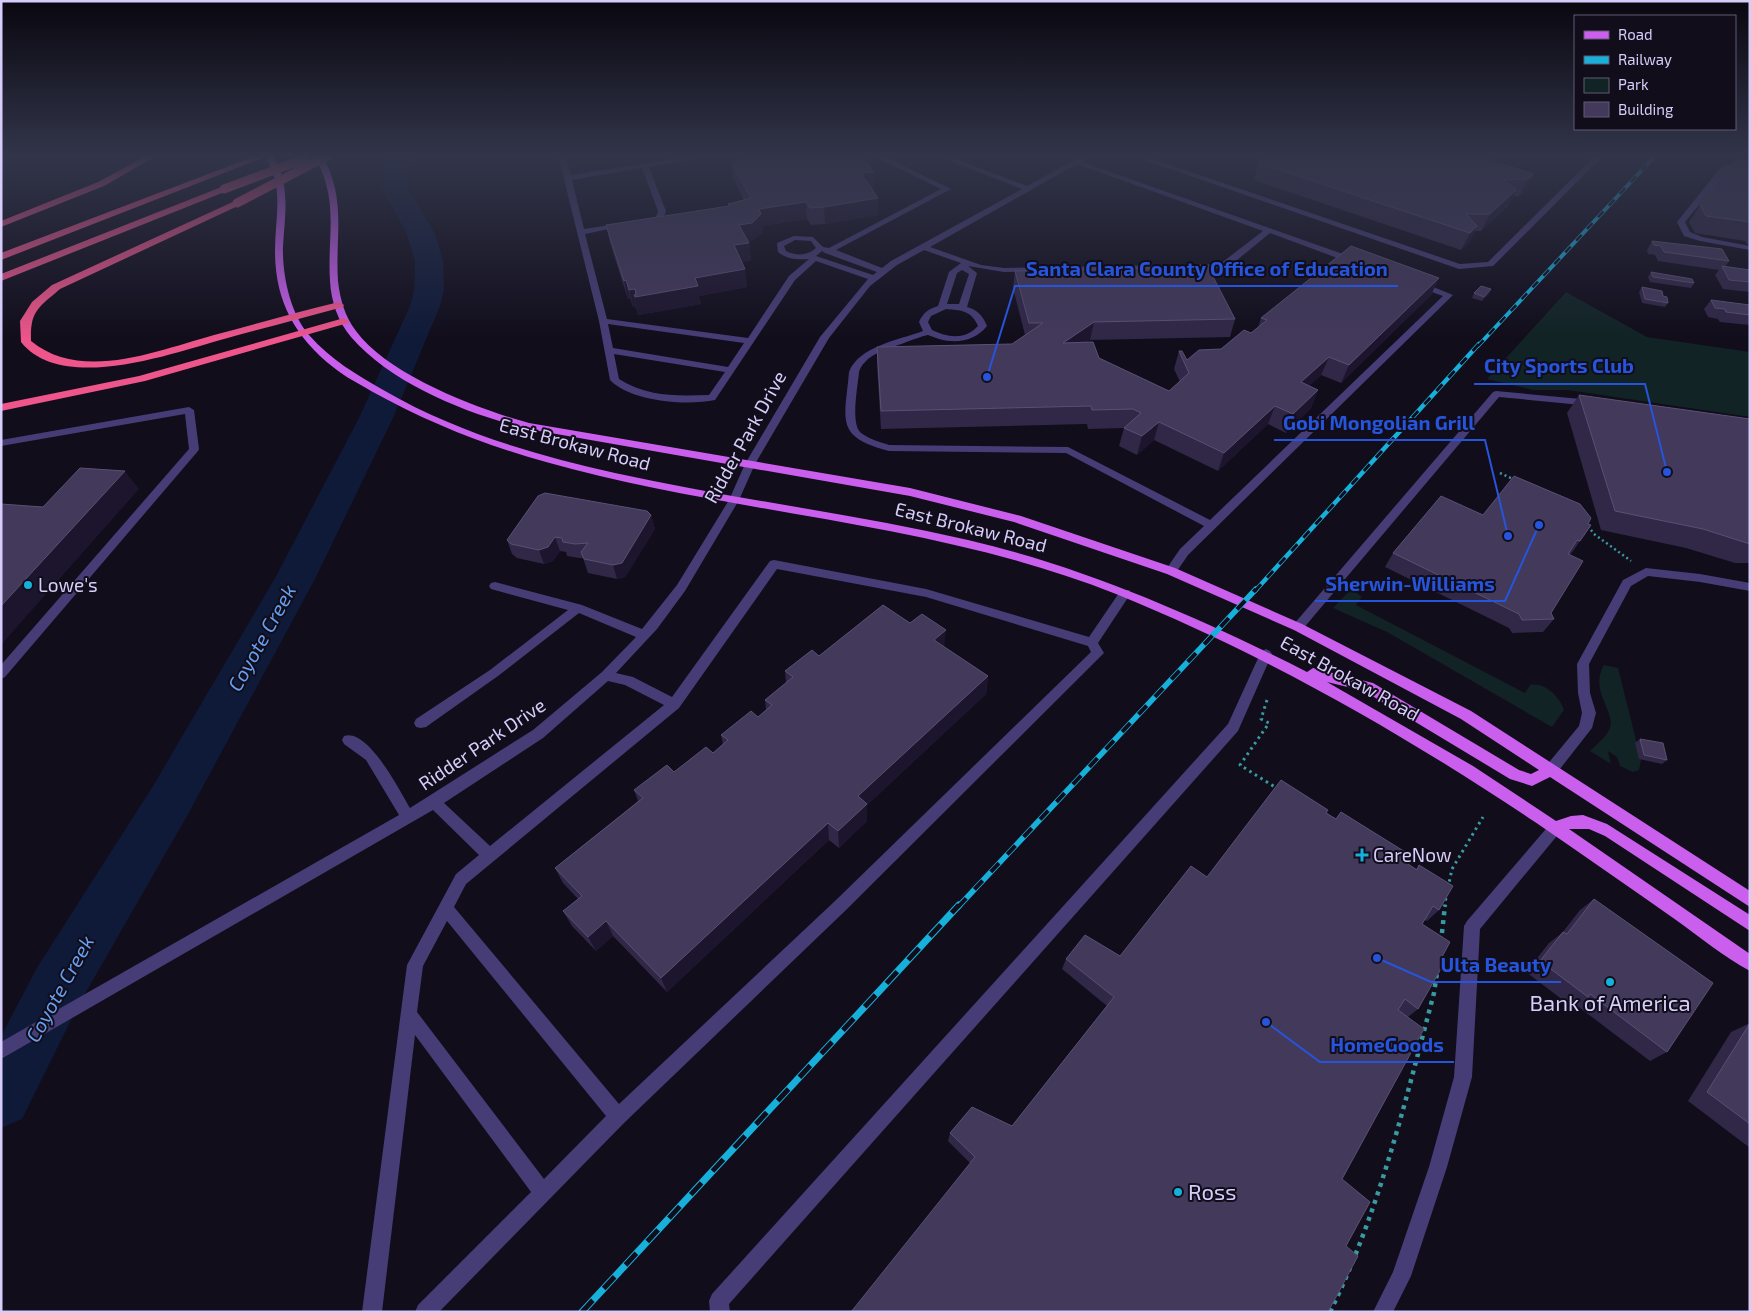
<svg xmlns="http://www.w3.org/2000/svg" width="1751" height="1313" viewBox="0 0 1751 1313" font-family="'Exo 2',sans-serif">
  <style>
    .green { fill: #112325 }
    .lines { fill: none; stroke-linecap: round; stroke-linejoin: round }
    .river { fill: #0f1a38; fill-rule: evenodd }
    .path-far2 { stroke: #399ba2; stroke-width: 2.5; stroke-dasharray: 2 3; stroke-linecap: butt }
    .path-far1 { stroke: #399ba2; stroke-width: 3; stroke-dasharray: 2.5 4; stroke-linecap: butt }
    .path { stroke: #399ba2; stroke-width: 4.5; stroke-dasharray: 4 5; stroke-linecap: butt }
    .minor { fill: #463d76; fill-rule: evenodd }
    .major { fill: #ca5fee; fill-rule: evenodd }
    .highway { fill: #ed558b; fill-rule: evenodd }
    .rail-far3-casing { stroke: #17b0db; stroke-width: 4 }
    .rail-far2-casing { stroke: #17b0db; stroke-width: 4.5 }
    .rail-far1-casing { stroke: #17b0db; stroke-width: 5.5 }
    .rail-casing { stroke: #17b0db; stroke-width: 7 }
    .rail-far3 { stroke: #110d1b; stroke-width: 2.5; stroke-dasharray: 8; stroke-linecap: butt }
    .rail-far2 { stroke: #110d1b; stroke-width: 3; stroke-dasharray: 9; stroke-linecap: butt }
    .rail-far1 { stroke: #110d1b; stroke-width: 4; stroke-dasharray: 12; stroke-linecap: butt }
    .rail { stroke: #110d1b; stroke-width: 5; stroke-dasharray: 16; stroke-linecap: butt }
    .highway-bridge { stroke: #ed558b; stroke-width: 9 }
    .wall { fill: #312747 }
    .shaded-wall { fill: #1d152e }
    .building { fill: #43395b; stroke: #5a5074 }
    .poi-dot { fill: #17b0db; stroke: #110d1b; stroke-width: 2 }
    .labels { text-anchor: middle; stroke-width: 4; stroke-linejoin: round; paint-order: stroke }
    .street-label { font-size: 19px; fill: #d7cdfa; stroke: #110d1b }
    .poi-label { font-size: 19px; fill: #d7cdfa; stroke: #110d1b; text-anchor: start }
    .water-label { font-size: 20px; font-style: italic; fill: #669fef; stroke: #110d1b }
    .near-poi-label { font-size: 22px; fill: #d7cdfa; stroke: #110d1b }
    .leader { fill: none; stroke: #2654da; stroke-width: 2 }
    .callout-dot { fill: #2654da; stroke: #110d1b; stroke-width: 2 }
    .callout-label { font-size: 20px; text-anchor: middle; font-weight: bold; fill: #2654da; stroke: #110d1b; stroke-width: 4; stroke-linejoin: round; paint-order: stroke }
  </style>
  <rect width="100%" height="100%" fill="#110d1b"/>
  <path class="green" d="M1566,292l81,45 103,15v65l-182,-27h-35l-46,-11z
    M1350,590l7,3 5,4 -6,8 169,88 5,-8c15,-3 30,12 34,25l-12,17 -165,-95 -54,-24z
    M1604,665l14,3 23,92 -2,10 -6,2 -13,-6 -3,-9 -9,-6 3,13 -21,-13c6,-6 15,-13 19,-21 9,-17 -21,-38 -5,-65z"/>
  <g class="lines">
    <path class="river" d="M387,155h24l-3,33 27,46 8,27 1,29 -4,16 -47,112 -78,161 -128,237 -109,190 -56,113 -21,9v-92l37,-70 115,-180 122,-208 84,-160 51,-112 4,-16 1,-29 -8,-27 -25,-46z"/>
    <path class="path-far2" d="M1500,473l15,7
      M1588,526l6,8 37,27"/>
    <path class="path-far1" d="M1267,700l-6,19 8,4 -29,42 38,24
      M1448,888l4,-19 31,-52
      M1445,907l1,-11"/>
    <path class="path" d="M1441,942l4,-37
      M1330,1312c50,-102 75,-210 104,-319l3,-20"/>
    <path class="minor" d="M1,155h9l-9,5z
      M558,155h8l5,20 128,-20h17l-67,12 17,44 -4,10 -18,3 -4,-2 1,-2 15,-3 2,-6 -16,-43 -70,12 12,49 40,-6 4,2 -43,9 22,85 141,19 41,-62 20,-17c-11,1 -23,0 -31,-7l-1,-9 17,-7 19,1 10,10 6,1 112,-59 -70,-34h10l70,34 -115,61 46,18 9,-7 131,-72 -87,-34h10l82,31 57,-31h9l-11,7 275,97v4h-6l-81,-30 -39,32 -10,3 -217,4 -36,-6 9,7 -10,34c11,3 16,9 20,19 -12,15 -30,18 -48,13 -3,-1 -8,-3 -11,-4 -4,0 -49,17 -54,20 -7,4 -13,10 -15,17 -1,14 -9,52 2,61 8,6 19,9 28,12l179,2 142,73 233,-224 -28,-10v-4h6l32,13 -265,260 -13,19 -4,1 -6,-4 2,-3 13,-19 24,-23 -138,-73 -177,-2c-55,-14 -44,-31 -40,-79 10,-26 50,-32 74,-41l-4,-9c4,-9 9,-13 19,-16l11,-34 12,-9 -37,-13 -27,15 -27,21 -41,52 -74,126 -16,36 -54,91 -28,38 -41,44 17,4 39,20 98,-136 4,-1 152,29 163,48 32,-47h8l2,3 -2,3 -31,47 6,10 -259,258 -221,212 -185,189h-24l3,-7 113,-113 -116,-157 -33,277h-20l45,-347 49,-91 23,-19 -46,-45 -432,249v-17l398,-227 -33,-55 -22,-16 -2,-4 2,-4c24,-8 56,55 66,72l123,-78 69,-58 34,-35 -57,-24 -81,63 -72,51 -5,1 -5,-1 -2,-4 2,-4 74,-49 78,-60 -77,-21 -2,-3 2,-3 4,-1 87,23 60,24 35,-44 52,-85 16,-36 75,-127 48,-58 -52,-18 -21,19 -80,120c-27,6 -84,2 -105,-20l-11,-59zM1077,164l186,67 -43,33 -216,4 -23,-3 -51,-18zM795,240l16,1 5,7c-9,8 -20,8 -30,3l-2,-5zM822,251l3,2 52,19 -4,3 -57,-19zM962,270l7,4 -10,30h-12l10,-31zM946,309c15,1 26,2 32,17 -13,14 -30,12 -46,4l-4,-8 3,-6zM608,324l136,19 -16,24 -115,-19zM614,354l111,18 -16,23c-33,1 -61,2 -90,-16zM777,569l149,28 162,49 3,6 -256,249 -216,203 -165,-197 12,-23 213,-176zM608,681l17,4 39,20 -174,141 -46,-43 99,-65zM447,921l159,195 -62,63 -127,-167 6,-46z
      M1130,155h11l319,109 28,-2 108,-107h8l-111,111 -34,3z
      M1727,165l23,2v4h-23l-42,51 5,10 12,5 48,9v4l-50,-9 -16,-5 -7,-14 44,-55z
      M1496,391l96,9 5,3 -5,3 -93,-9 -197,233h-8l-2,-3 2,-3 199,-232z
      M189,407l5,3 5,39 -1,2 -193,226 -4,2v-14l188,-216 -4,-35 -184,32v-6z
      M1646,568l54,6 50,9v8l-50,-9 -52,-6 -17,10 -42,78 1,29 6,20 -4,15 -36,46 -5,2 -5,-2 -2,-4 2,-4 33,-40 3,-13 -4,-20 -1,-29 46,-84z
      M1266,649l4,2 2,3 -34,77 -509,573 1,8h-20l-1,-11 3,-7 516,-570 32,-70 2,-3z
      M1556,821l5,2 2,4 -2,4 -81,98 -8,148 -25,90 -36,109 -18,36h-20l20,-40 36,-105 25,-90 10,-151 3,-5 84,-98z"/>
    <path class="major" d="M264,155h8c19,29 13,58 11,91 -1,28 7,67 26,89 22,25 48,40 76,56 71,41 150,64 230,82 117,26 236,40 353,67 119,28 230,77 339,132l6,-4 60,15 146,87 12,4 8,-4 -78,-51 -167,-89 -127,-56 -153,-52 -104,-26 -382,-67c-60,-15 -135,-44 -177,-92 -13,-15 -20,-36 -21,-56 -3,-49 10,-79 -16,-126h8c25,44 13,79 16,126 2,18 7,36 18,50 32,44 122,78 173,92l381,65 111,28 154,52 127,56 169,87 279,180v16l-200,-130 -18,9 -22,-7 -146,-88 -37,-9 146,84 83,55 15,-5 12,-1 24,9 143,91v16l-145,-95 -16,-7h-20l181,125v17c-26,-14 -50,-34 -74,-51 -47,-33 -94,-66 -141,-98 -133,-89 -271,-168 -419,-228 -183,-73 -382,-79 -570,-132 -62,-17 -119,-40 -175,-71 -13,-8 -26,-14 -38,-24 -38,-30 -58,-66 -58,-116 0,-35 10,-65 -11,-96z"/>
    <path class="highway" d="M148,155h10l-54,31 -103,41v-6l97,-39z
      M258,155h12l-269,105v-7z
      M224,186l3,1v4l-226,90v-7z
      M237,200l3,1v4l-180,84c-22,19 -30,22 -29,52 51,42 128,9 183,-6 42,-11 83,-23 125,-33l5,3 -1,2c-40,11 -79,21 -119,32 -51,14 -162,55 -203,3l-1,-21 12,-19 20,-17z
      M344,318l5,3 -1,2 -203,58 -144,30v-7l138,-28z"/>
    <g class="rail-far3-casing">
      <path id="rail-far3" d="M1478,346l178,-191"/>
    </g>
    <g class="rail-far2-casing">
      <path id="rail-far2" d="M1255,591l224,-247"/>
    </g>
    <g class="rail-far1-casing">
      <path id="rail-far1" d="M958,907l298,-318"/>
    </g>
    <g class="rail-casing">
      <path id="rail" d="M582,1312l377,-407"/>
    </g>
    <use href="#rail-far3" class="rail-far3"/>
    <use href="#rail-far2" class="rail-far2"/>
    <use href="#rail-far1" class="rail-far1"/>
    <use href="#rail" class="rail"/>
    <path class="highway-bridge" d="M224,189l80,-30
      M237,203l92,-48"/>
  </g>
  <path class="wall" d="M1750,161v84l-3,-1 -2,-3 -50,-8 -6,-11 11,-17z
    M731,162l143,26 -3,1 7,9v17l-53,9 -14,1 -4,-6 -45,7 1,6 -10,8 -5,1 1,2 2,17 -9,2 5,25 -48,9 2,8 -63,11 -2,-8h-3l-3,-9 -2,1 -18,-56 -4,-18 122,-19v-2l16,-4 -11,-21z
    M1258,163l276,11 -8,16 -7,6h-6l-6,11 -26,24h-6l-6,12 -8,7 -207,-70z
    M1652,241l77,20 -4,6 25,3v22l-27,-3 -8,-14 4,-5 -61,-9 -3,-6 -7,-1 -1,-4z
    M1015,271l220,48 -5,18 -140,3 -3,2 12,16 70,33 11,-9 -6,-13 5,-18 8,9 34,-11 30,-16 7,-5 3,-10 178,-40 -8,17 -90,88 -20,-8 -12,11 9,4 -7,18 -25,25 -18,-9 -50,47 -64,-31 -17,15 -18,-9 5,-18 -36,1 -1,-5 -206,5 -4,-64v-18l135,-3 13,-9 -12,-47z
    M1651,272l43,11 -3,5 -41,-6 -2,-5z
    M1642,287l21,9 5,7 -3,4 -23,-4 -3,-11z
    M1491,289l-2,5 -7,7 -10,-3 2,-5z
    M1711,300l39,5v20l-30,-3 -2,-3 -10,-2 -4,-8z
    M1579,395l171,24v144h-15l-49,-15 -85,-18 -34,-117z
    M651,515l4,14 -30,48 -8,2 -29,-6 -5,-15h-4l-12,-2 -1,-4 -6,-1 -7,10 -9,3 -27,-6 -5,-4 -5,-14z
    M1483,515l105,9 -8,17 -10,14 -19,58 3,6 -11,13 -31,1 -3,-5 -124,-61 8,-14z
    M944,647l44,29 -2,18 -119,111v16l-28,27 -10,-8 -162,152 -54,-56 -17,15 -24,-25 -9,-15 15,-12 -15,-16 -8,-15 83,-67 -4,-11 40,-18 39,-19 10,-8 -2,-10 37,-18 8,-7 -1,-10 21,-17 -1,-12 34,-15z
    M1640,739l27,21 -5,4 -23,-5 -4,-16z
    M1326,813l90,56 3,-4 20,45 -12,11 -2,-1 -3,4 20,33 -24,52 -10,8 -438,146 -22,-22 2,-8 62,-7 95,-120 -45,-37 4,-10 54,-3 87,-79z
    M1594,899l73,153 -17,9 -74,-56 -4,2 -46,-35 23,-29 13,-10 18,-23z
    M1750,1023v125l-62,-47 43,-69z"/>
  <path class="shaded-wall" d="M874,172v16l-13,2v-17z
    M1534,174l-8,16 -7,6 9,-17z
    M1516,190l-9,17 -26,24 9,-17z
    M878,198v17l-53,9 -1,-17z
    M806,202l1,17 -45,7 1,6 -10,8 -12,2 -2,-17 20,-16z
    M1477,226l-8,17 -8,7 9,-17z
    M749,243l2,17 -15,3 -2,-18z
    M745,269l2,18 -48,9 2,8 -63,11 -4,-20 2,12h-3l-4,-17 6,-1 1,8 59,-19z
    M1439,278l-8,17 -90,88 8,-18z
    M626,280l4,18 -2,1 -4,-18z
    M1491,289l-2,5 -7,7 2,-4z
    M1094,322l-4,18 -30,21 3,-18z
    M1329,357l-8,18 -28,26 8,-19z
    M1318,390l-7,18 -25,25 7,-19z
    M1275,406l-7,18 -50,47 6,-18z
    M1159,422l-5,18 -17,15 5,-19z
    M125,471l14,18 -138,156v-39z
    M651,515l4,14 -30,48 -8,2 -4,-14z
    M555,537l5,14 -7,10 -9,3 -5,-14z
    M946,630l-2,18 -10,-8z
    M988,676l-2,18 -119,111v16l-28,27 -1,-17 20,-35z
    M828,823l1,17 -162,152 -6,-14z
    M606,921l7,15 -17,15 -8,-14z"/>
  <path class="building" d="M779,155h82l13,17 -13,1 17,25 -54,9 -14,1 -4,-6 -47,7 2,5 -9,9 -13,2 10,18 -15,2 11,24 -50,9 3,8 -63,11 -1,-2h2l-1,-6 -6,1 -3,-10 -2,1 -18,-56 123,-19 -1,-2 23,-6 -20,-36z
    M1271,155h200l63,19 -6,5 -24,1 12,10 -26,24h-24l11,12 -7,7 -212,-70z
    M1736,160l14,1v61l-44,-6 -6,-11z
    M1652,241l70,8 7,12 -65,-9 -3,-6 -7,-1z
    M1351,246l88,32 -90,87 -20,-8 -28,25 17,8 -25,24 -18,-8 -51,47 -65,-31 -17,14 -18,-8 17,-15 -8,-4 -41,1 -1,-4 -210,5 -4,-64 135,-3 31,-21h-14l-14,-52 193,-4 27,52 -141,3 -31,21 30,-1 6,16 70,33 20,-18 -10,-22h3l5,9 12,-10 22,-1 23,-19 7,3 16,-13 -6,-2z
    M1722,266l28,4v12l-21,-2z
    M1651,272l41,7 2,4 -41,-6z
    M1481,286l10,3 -7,8 -10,-4z
    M1642,287l20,4 1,5 4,1 1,6 -23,-4z
    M1711,300l39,5v10l-24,-3 -1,-3 -10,-1z
    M1579,395l171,24v125l-47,-15 -88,-18z
    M80,468l45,3 -124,135v-102l42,3z
    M1514,476l66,28 11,14 -3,6 3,1 -11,16 -3,-1 -9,14 15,7 -32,52 3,6 -32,1 -3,-6 -126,-61 48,-57 42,19z
    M545,493l102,18 4,4 -29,48 -9,2 -29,-6 -3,-7 7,-9 -13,1 -12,-2 -1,-4 -7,-1 -7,10 -9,3 -28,-6 -4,-4 31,-44z
    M883,605l27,18 12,-9 24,16 -12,10 54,36 -130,120 9,8 -29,27 -10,-8 -167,155 -55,-57 -18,16 -25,-26 19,-15 -27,-28 88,-70 -9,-8 33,-25 7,7 32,-25 7,6 15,-13 -7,-5 30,-24 7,6 14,-12 -7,-5 28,-23 -8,-6 27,-21 7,6z
    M1640,739l23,4 4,17 -23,-5z
    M1281,780l47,30 -2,3 10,6 5,-7 69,43 -5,7 12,8 2,-5 34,21 -14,24 -6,-4 -11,18 28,18 -8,15 4,3 -28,49 -13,-10 -7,11 26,19 -82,150 28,23 -24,44 12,10 -30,56h-477l124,-155 -25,-24 22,-26 40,19 102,-129 -48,-38 19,-24 35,21 71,-90 16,11z
    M1594,899l119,84 -46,69 -77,-58 -2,3 -48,-36 23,-29 4,2z
    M1750,1023v101l-43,-32z"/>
  <linearGradient id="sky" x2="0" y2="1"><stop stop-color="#09070f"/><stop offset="0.46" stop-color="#32354a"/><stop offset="1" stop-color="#32354a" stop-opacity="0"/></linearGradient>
  <rect width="1751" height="339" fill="url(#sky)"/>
  <g class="poi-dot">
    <circle cx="28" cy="585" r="5"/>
    <path d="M1359.5 847.5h5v5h5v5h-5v5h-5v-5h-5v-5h5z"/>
    <circle cx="1610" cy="982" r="5"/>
    <circle cx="1178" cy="1192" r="5"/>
  </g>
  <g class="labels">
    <g class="street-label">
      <text transform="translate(745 437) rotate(-61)" y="7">Ridder Park Drive</text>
      <text transform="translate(575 444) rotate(15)" y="7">East Brokaw Road</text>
      <text transform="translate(971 527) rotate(14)" y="7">East Brokaw Road</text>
      <text transform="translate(1350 678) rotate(29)" y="7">East Brokaw Road</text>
      <text transform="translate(482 744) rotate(-34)" y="7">Ridder Park Drive</text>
    </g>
    <g class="poi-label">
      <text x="38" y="592">Lowe's</text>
      <text x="1373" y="862">CareNow</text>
    </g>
    <g class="water-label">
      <text transform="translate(262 638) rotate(-61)" y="7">Coyote Creek</text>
      <text transform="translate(60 989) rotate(-61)" y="7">Coyote Creek</text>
    </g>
    <g class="near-poi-label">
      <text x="1610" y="1011">Bank of America</text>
      <text x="1188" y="1200" text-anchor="start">Ross</text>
    </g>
  </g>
  <path class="leader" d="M987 377L1015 286H1398M1667 472L1645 384H1474M1508 536L1485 440H1274M1539 525L1505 601H1315M1377 958L1431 982H1561M1266 1022L1320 1062H1454"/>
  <g class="callout-dot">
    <circle cx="987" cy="377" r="5"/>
    <circle cx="1667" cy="472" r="5"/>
    <circle cx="1508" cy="536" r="5"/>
    <circle cx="1539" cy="525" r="5"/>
    <circle cx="1377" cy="958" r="5"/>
    <circle cx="1266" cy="1022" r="5"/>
  </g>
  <g class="callout-label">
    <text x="1207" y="276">Santa Clara County Office of Education</text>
    <text x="1559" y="373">City Sports Club</text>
    <text x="1379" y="430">Gobi Mongolian Grill</text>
    <text x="1410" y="591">Sherwin-Williams</text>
    <text x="1496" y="972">Ulta Beauty</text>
    <text x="1387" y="1052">HomeGoods</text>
  </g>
  <rect width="1751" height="1313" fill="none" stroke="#d7cdfa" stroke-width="5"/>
  <rect x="1574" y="15" width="162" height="115" fill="#110d1b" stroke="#605a74"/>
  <rect x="1584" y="31" width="25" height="8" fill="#ca5fee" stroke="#605a74"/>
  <text x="1618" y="40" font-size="15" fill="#d7cdfa">Road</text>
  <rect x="1584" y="56" width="25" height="8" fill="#17b0db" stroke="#605a74"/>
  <text x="1618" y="65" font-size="15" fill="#d7cdfa">Railway</text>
  <rect x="1584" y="78" width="25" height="15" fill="#112325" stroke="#605a74"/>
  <text x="1618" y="90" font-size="15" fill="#d7cdfa">Park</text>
  <rect x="1584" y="102" width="25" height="15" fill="#43395b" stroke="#605a74"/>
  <text x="1618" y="115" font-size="15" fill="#d7cdfa">Building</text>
</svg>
